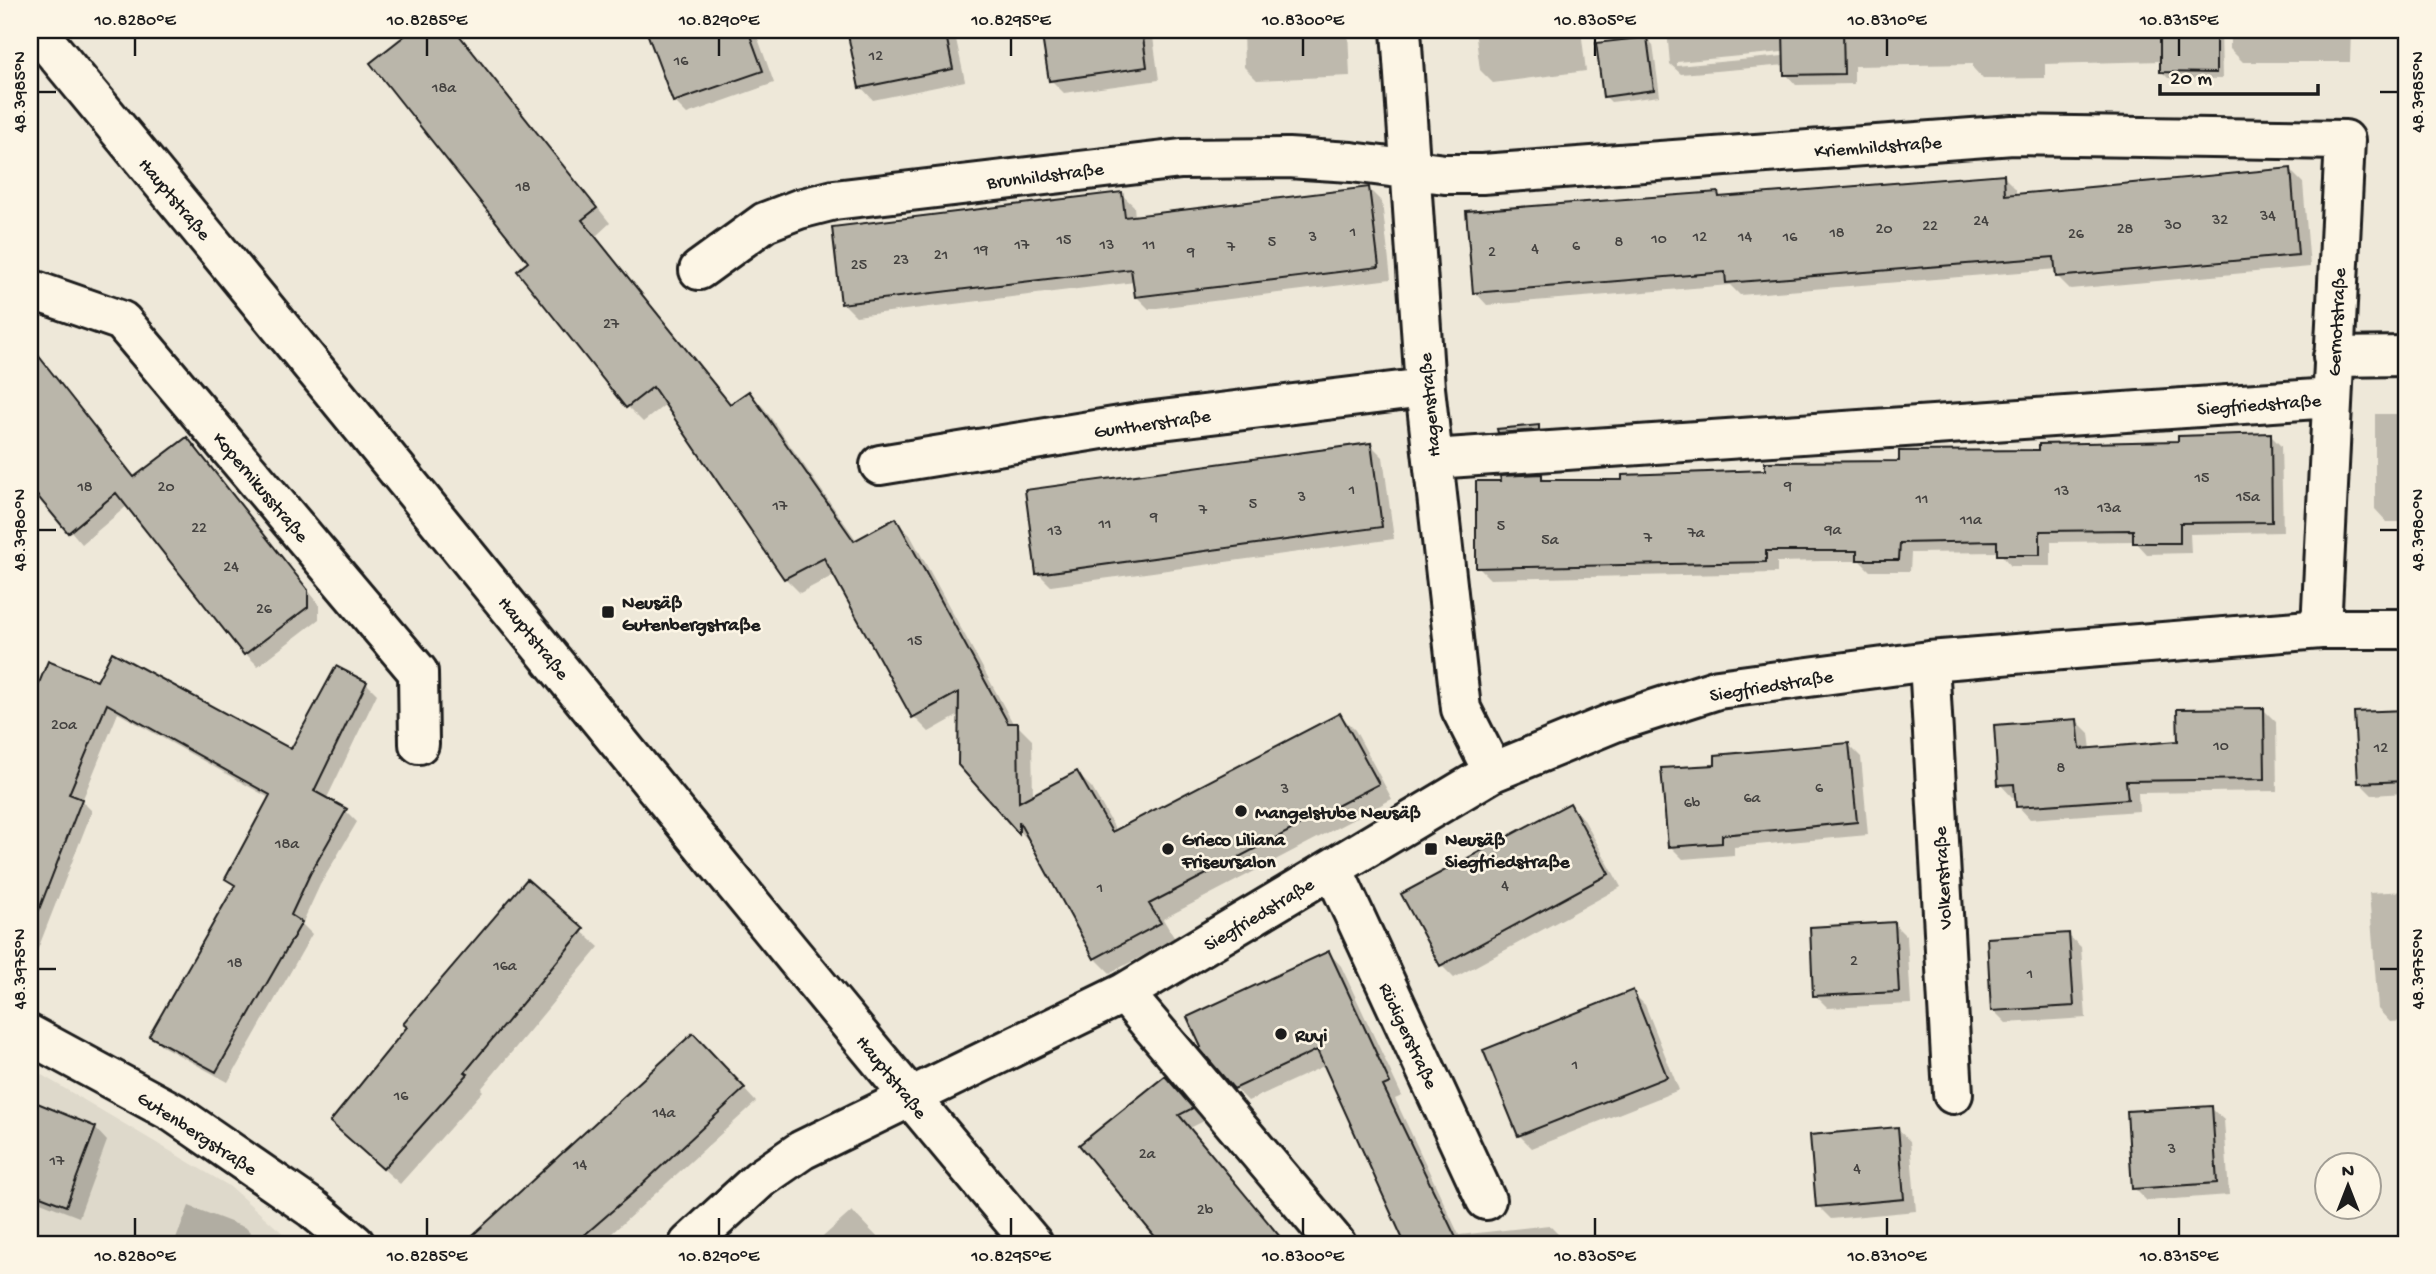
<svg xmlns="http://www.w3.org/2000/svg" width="2436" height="1274" viewBox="0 0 2436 1274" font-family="'Gochi Hand',sans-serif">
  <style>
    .built { fill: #ded9cb }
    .shadow { fill: #0003; fill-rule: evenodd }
    .building { fill: #bab6aa; stroke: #1c1c1c; stroke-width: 2 }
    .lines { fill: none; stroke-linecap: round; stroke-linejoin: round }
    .street-casing { stroke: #1c1c1c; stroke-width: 44 }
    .secondary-casing { stroke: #1c1c1c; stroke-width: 44 }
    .street { stroke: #fcf5e5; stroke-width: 38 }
    .secondary { stroke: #fcf5e5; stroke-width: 38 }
    .ticks { fill: none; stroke: #1c1c1c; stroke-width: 2.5 }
    .poi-dot { fill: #1c1c1c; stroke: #fcf5e5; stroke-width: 2.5 }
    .labels { text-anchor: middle; stroke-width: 5; stroke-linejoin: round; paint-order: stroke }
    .number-label { font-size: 16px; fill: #444240 }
    .street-label { font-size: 19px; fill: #1c1c1c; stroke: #fcf5e5 }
    .poi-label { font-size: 19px; font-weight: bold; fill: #1c1c1c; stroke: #fcf5e5; text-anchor: start }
    .neatline { fill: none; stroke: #1c1c1c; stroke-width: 2.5 }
    .ticks-label { font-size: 18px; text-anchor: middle; fill: #1c1c1c }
  </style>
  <rect width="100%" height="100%" fill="#eee8d9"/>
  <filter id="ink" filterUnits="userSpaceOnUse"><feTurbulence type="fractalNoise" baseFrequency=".0143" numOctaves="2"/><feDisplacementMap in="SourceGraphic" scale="14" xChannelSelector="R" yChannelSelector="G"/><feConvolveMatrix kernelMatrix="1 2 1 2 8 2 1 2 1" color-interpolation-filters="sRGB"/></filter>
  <g filter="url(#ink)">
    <path class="built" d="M30,1068l199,118 66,58h-265z"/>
    <path class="shadow" d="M414,30h42l154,193 -14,13 136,169 17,-12 15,15 93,133 38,-21 15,15 104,190h3l15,15 1,57 44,-24 15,15 25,44 223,-117 15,15 37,69 -229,120 12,20 -65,34 -15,-15 -60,-110 -75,-84 1,-50 -32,18 -15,-15 -78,-143 -36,19 -15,-15 -119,-174 -23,18 -15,-15 -109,-136 12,-9 -159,-199z
      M648,30h107l19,53 -87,31 -13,-13z
      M849,30h105l11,51 -92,19 -12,-13z
      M1043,30h109l7,50 -95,13 -13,-13z
      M1243,30h105l2,46 -93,4 -13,-13z
      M1475,30h106l5,41 -93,12 -13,-13z
      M1667,30h554l1,49 -54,-1 -6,-6v-11l-117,3v14l-62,1 -10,-11v-4l-119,2v18l-58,1 -10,-11v-9l-105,9 -11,-10zM1792,51l1,4 -116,11v-4z
      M2230,30h121l-1,32h-107l-13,-13z
      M1647,38l6,7 7,51 -49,6 -6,-6z
      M2290,170l13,13 7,84 -240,22 -13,-13v-7l-317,26 -10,-10 -243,20 -12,-13 242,-98 6,5 280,-23 13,13v7z
      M1369,189l13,13 9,77 -242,30 -13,-13 -1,-14 -279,34 -13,-13 278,-109 13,12 1,12z
      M30,344l106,134 63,-26 120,152v15l-61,47 -12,-12 -118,-149 -46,39 -52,-61z
      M2375,414h31v108h-19l-12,-13z
      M1538,427l6,6 -39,5 -6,-6z
      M2270,435l11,11 2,86 -93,2 1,19 -44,1 -12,-13 -84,1v24h-40l-12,-14 -88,1 -1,18h-40l-10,-10h-37l-46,1v11l-287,6 -12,-12 25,-84 38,-8 7,7h76z
      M1370,444l13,13 11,82 -343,47 -13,-13z
      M49,663l49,21 193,68 75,-69 11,11 -51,106 20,11 11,11 -37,63 -18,39 10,10 -84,148 -66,-36 -11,-11 84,-148 -8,-8 44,-80 -153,-86 -36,88 10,10 -58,148 -4,-1v-248z
      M2263,709l13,13 1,69 -139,2 1,18 -109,8 -12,-13 -1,-10 -5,1 -12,-13 77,-63 12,12 2,17 89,-8z
      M2406,711v82l-34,2 -13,-13 -3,-68z
      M1848,744l13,13 7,78 -134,12v8l-51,4 -13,-13 47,-80z
      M1570,805l13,13 38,69 -167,91 -13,-13z
      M527,882l72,65 -118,142 2,2 -83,93 -68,-62z
      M2406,891v130l-16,1 -12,-13 -9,-116z
      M1894,924l13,13 4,67 -83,4 -13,-13z
      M2068,935l13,12 5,71 -80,5 -13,-13z
      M1329,953l12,13 61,130 -7,3 64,136 90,-10 13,13 1,6h-156l-81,-179 -78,36 -13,-13z
      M1632,992l13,13 34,85 -147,58 -13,-13z
      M706,1048l50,54 -156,142h-112l-10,-11z
      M1178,1091l26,30 -14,7 96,116h-123l-81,-99z
      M2403,1092h3v44z
      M30,1103l65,25 12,13 -28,76 -49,-19z
      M2211,1108l13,12 5,75 -82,6 -13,-13z
      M1897,1129l13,12 6,70 -85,8 -13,-13z
      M189,1206l57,22 16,16h-88z
      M852,1211l32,33h-69z"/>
    <path class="building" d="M412,30h43l142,178 -15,12 148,184 19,-13 105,150 42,-23 112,205h10l1,79 58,-31 35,61 228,-119 39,71 -230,120 12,19 -67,36 -75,-137v12l-61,-69 1,-73 -47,26 -88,-160 -40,21 -131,-192 -27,21 -109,-137 11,-9 -158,-199z
      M646,30h102l15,41 -90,31z
      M847,30h98l8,39 -94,19z
      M1041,30h101l5,37 -98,14z
      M1783,30h60l1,44 -60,1z
      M2160,30h56v43l-56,-1z
      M1647,37l7,53 -51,7 -7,-54z
      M2291,168l7,87 -242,22 -2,-20 -328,26 -1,-11 -252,21 -7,-82 252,-19 1,5 285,-23 1,21z
      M1369,187l10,80 -244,30 -4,-28 -290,35 -9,-77 290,-35 3,25z
      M30,345l104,132 53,-40 121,153v17l-64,48 -128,-162 -48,40 -38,-46z
      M1539,425v5l-41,3 -1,-4z
      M2271,433l1,89 -92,1v20h-47v-13l-93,1v24h-43v-14l-97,2 -1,17h-42v-9h-91v11l-290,6v-87h25l-1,-5 42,-2v6h80v-5l143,-5v-8l134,-1v-10l140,-1v-6l139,-3v-5z
      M1371,443l11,84 -346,47 -11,-84z
      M112,652l179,97 45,-83 31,16 -53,109 33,18 -37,65 -19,41 11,7 -86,150 -67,-36 86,-151 -10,-6 45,-84 -163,-91 -38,90 13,5 -49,126 -3,-1v-219l18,-44 49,20z
      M2264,708l1,71 -139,2 2,18 -112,8 -2,-23 -16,1 -4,-60 83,-6 3,30 98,-8 -1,-32z
      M2406,710v71l-48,2 -4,-71z
      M1849,743l8,79 -135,13v8l-54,4 -7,-79 54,-3v-10z
      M1570,803l39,71 -169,92 -39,-72z
      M527,879l57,50 -119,143 3,2 -85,95 -53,-47 77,-95 -4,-3z
      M1895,922l4,70 -86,4 -3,-69z
      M2069,933l5,73 -83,5 -4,-73z
      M1329,951l61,132 -7,3 76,158h-54l-88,-194 -83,39 -35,-41 2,-1 -14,-30z
      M1633,990l34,87 -149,59 -35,-86z
      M693,1033l52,55 -110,103 -61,53h-111z
      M1165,1076l28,32 -14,7 107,129h-125l-82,-99z
      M30,1100l66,27 -30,79 -36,-14z
      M2212,1106l5,77 -85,6 -5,-78z
      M1898,1127l6,72 -88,8 -6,-72z"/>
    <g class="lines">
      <g class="street-casing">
        <path id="street" d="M1401,30l24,358 36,321 32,63
          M699,270l66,-48 34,-13 35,-9 347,-41 107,-1 63,4 94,12h37l531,-39 332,5 -24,489
          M30,289l92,32 296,351 1,72
          M2333,357l73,-1
          M1433,459l898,-61
          M880,465l265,-43 280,-34
          M1929,661l24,433
          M1333,869l153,331
          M1124,993l212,251
          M30,1035l144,78 139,96 42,35
          M689,1244l71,-65 42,-29 322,-157 369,-221 122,-50 103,-33 211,-28 392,-32h85"/>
      </g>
      <g class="secondary-casing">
        <path id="secondary" d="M36,30c335,403 660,813 997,1214"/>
      </g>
      <use href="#street" class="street"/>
      <use href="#secondary" class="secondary"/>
    </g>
  </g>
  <path class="ticks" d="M135,38v18M427,38v18M719,38v18M1011,38v18M1303,38v18M1595,38v18M1887,38v18M2179,38v18M38,92h18M2380,92h18M38,530h18M2380,530h18M38,969h18M2380,969h18M135,1218v18M427,1218v18M719,1218v18M1011,1218v18M1303,1218v18M1595,1218v18M1887,1218v18M2179,1218v18"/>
  <g class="poi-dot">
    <rect x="601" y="605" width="14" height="14" rx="3.5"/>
    <circle cx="1241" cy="811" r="7"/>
    <circle cx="1168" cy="849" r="7"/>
    <rect x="1424" y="842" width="14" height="14" rx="3.5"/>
    <circle cx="1281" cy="1034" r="7"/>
  </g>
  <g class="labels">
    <g class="number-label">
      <text x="876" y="60">12</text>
      <text x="681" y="65">16</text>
      <text x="444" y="92">18a</text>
      <text x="523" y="191">18</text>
      <text x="2268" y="220">34</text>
      <text x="2220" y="224">32</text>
      <text x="1981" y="225">24</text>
      <text x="2173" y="229">30</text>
      <text x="1930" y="230">22</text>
      <text x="1884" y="233">20</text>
      <text x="2125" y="233">28</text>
      <text x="1353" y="236">1</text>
      <text x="1837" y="237">18</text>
      <text x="2076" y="238">26</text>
      <text x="1313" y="241">3</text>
      <text x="1700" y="241">12</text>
      <text x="1745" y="241">14</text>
      <text x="1790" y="241">16</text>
      <text x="1659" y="243">10</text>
      <text x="1064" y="244">15</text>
      <text x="1272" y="246">5</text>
      <text x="1619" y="246">8</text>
      <text x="1022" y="249">17</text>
      <text x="1107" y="249">13</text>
      <text x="1149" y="249">11</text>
      <text x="1576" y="250">6</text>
      <text x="1231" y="251">7</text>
      <text x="1535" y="253">4</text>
      <text x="981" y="254">19</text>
      <text x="1191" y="256">9</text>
      <text x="1492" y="256">2</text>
      <text x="941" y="259">21</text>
      <text x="901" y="264">23</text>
      <text x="859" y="269">25</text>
      <text x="611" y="328">27</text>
      <text x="2202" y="482">15</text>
      <text x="1788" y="490">9</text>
      <text x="85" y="491">18</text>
      <text x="166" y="491">20</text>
      <text x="1352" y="494">1</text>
      <text x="2062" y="495">13</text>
      <text x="1302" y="501">3</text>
      <text x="2248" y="501">15a</text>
      <text x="1922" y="503">11</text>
      <text x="1253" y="508">5</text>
      <text x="780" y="510">17</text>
      <text x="2109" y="512">13a</text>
      <text x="1203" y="514">7</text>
      <text x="1154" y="521">9</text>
      <text x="1971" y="524">11a</text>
      <text x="1105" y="528">11</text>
      <text x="1501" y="530">5</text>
      <text x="199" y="532">22</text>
      <text x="1833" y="534">9a</text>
      <text x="1055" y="535">13</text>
      <text x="1696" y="537">7a</text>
      <text x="1648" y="542">7</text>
      <text x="1550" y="544">5a</text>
      <text x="231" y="571">24</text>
      <text x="264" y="613">26</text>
      <text x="915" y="645">15</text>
      <text x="64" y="729">20a</text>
      <text x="2221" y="750">10</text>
      <text x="2381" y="752">12</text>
      <text x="2061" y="772">8</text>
      <text x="1819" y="792">6</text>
      <text x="1285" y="793">3</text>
      <text x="1752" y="802">6a</text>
      <text x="1692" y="807">6b</text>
      <text x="287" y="848">18a</text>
      <text x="1505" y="890">4</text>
      <text x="1100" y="892">1</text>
      <text x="1854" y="965">2</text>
      <text x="235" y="967">18</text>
      <text x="505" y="970">16a</text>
      <text x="2030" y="978">1</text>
      <text x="1575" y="1069">1</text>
      <text x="401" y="1100">16</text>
      <text x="664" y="1117">14a</text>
      <text x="2172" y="1153">3</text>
      <text x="1147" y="1158">2a</text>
      <text x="57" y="1165">17</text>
      <text x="580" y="1169">14</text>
      <text x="1857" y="1173">4</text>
      <text x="1205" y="1214">2b</text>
    </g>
    <g class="street-label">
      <text transform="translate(1878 145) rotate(-4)" y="7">Kriemhildstraße</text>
      <text transform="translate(1045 174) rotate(-7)" y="7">Brunhildstraße</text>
      <text transform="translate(176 198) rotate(50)" y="7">Hauptstraße</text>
      <text transform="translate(2335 322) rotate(-87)" y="7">Gernotstraße</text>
      <text transform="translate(2259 403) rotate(-4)" y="7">Siegfriedstraße</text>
      <text transform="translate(1428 405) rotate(-95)" y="7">Hagenstraße</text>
      <text transform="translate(1152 422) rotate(-8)" y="7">Guntherstraße</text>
      <text transform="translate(262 486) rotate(50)" y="7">Kopernikusstraße</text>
      <text transform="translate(535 637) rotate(51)" y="7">Hauptstraße</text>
      <text transform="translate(1771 684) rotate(-9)" y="7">Siegfriedstraße</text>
      <text transform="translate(1941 878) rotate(-93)" y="7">Volkerstraße</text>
      <text transform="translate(1258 913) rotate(-31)" y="7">Siegfriedstraße</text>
      <text transform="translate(1410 1035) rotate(65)" y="7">Rüdigerstraße</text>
      <text transform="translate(893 1076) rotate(51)" y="7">Hauptstraße</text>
      <text transform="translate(198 1132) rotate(33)" y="7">Gutenbergstraße</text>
    </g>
    <g class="poi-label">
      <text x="622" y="608">Neusäß<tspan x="622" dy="22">Gutenbergstraße</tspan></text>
      <text x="1255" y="818">Mangelstube Neusäß</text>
      <text x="1182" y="845">Grieco Liliana<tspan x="1182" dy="22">Friseursalon</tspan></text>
      <text x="1445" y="845">Neusäß<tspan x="1445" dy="22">Siegfriedstraße</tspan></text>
      <text x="1295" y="1041">Ruyi</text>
    </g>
  </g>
  <rect width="2436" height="1274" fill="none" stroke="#fcf5e5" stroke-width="77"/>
  <g transform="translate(2348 1186)"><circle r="33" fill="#fcf5e5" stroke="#a29e95" stroke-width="2"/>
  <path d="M0-5L12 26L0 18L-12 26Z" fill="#1c1c1c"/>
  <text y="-10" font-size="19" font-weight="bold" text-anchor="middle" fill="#1c1c1c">N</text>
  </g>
  <path d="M2160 84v10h158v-10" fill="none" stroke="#1c1c1c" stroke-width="3.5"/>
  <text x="2170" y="84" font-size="21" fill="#1c1c1c" stroke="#fcf5e5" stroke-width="5" paint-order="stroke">20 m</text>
  <rect x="38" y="38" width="2360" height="1198" class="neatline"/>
  <g class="ticks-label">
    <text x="135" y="25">10.8280°E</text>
    <text x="427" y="25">10.8285°E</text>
    <text x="719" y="25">10.8290°E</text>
    <text x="1011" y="25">10.8295°E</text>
    <text x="1303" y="25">10.8300°E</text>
    <text x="1595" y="25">10.8305°E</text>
    <text x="1887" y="25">10.8310°E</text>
    <text x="2179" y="25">10.8315°E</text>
    <text transform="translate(19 92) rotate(-90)" y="6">48.3985°N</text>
    <text transform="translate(2417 92) rotate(-90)" y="6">48.3985°N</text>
    <text transform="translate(19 530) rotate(-90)" y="6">48.3980°N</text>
    <text transform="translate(2417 530) rotate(-90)" y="6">48.3980°N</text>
    <text transform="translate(19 969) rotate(-90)" y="6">48.3975°N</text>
    <text transform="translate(2417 969) rotate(-90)" y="6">48.3975°N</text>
    <text x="135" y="1261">10.8280°E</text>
    <text x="427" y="1261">10.8285°E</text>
    <text x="719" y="1261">10.8290°E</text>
    <text x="1011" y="1261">10.8295°E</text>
    <text x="1303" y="1261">10.8300°E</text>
    <text x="1595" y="1261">10.8305°E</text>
    <text x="1887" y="1261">10.8310°E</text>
    <text x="2179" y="1261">10.8315°E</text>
  </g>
</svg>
